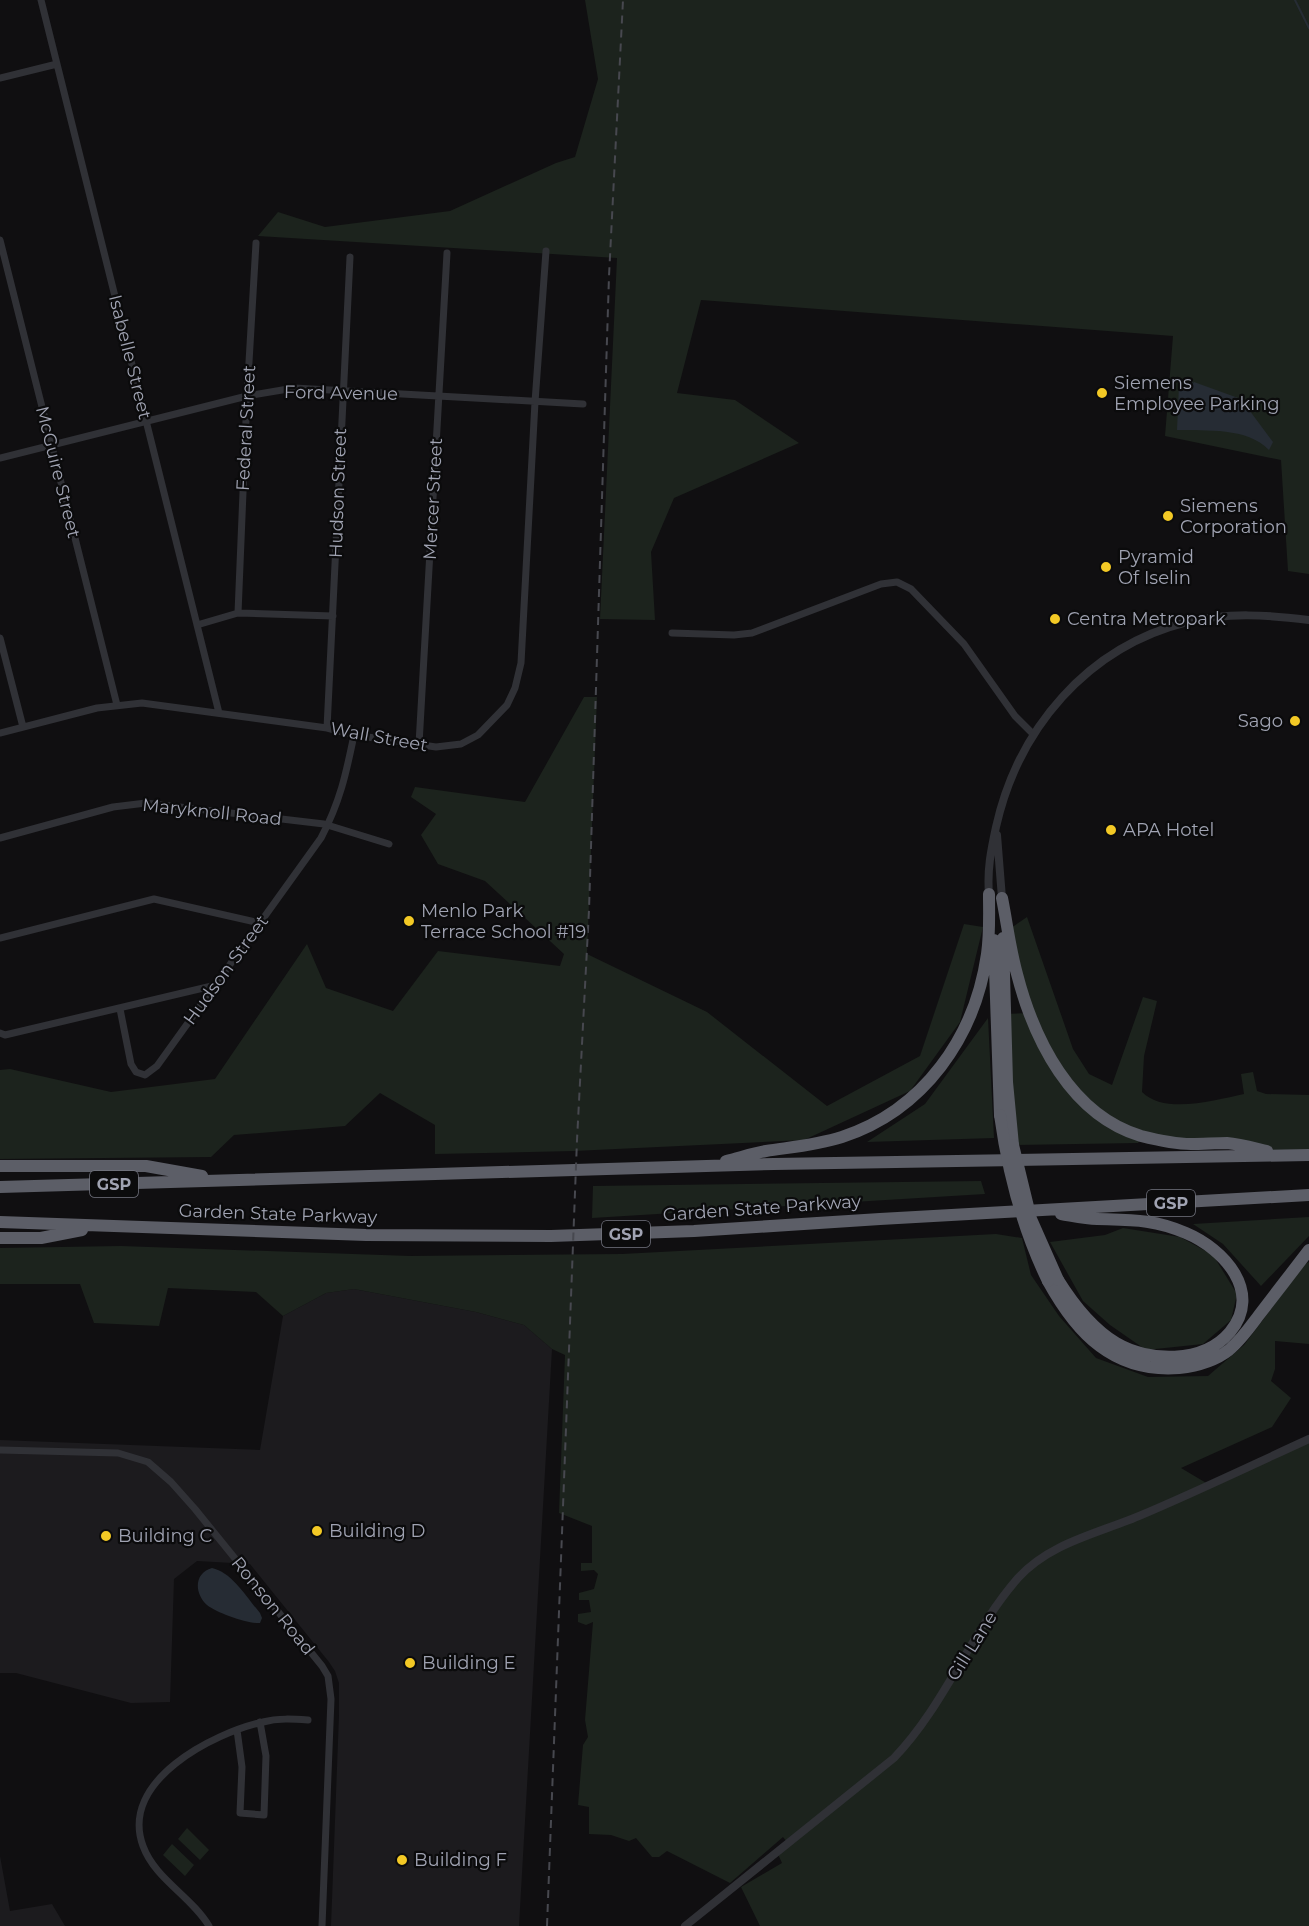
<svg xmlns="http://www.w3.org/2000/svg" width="1309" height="1926" viewBox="0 0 1309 1926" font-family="Montserrat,sans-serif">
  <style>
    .built { fill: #1c1b1e }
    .green { fill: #1c231d }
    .water { fill: #262c34 }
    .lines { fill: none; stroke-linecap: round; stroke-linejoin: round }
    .stream { stroke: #262c34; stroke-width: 2 }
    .minor { stroke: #303136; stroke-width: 7 }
    .tertiary { stroke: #303136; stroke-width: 8 }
    .motorway { stroke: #5c5e67; stroke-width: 12 }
    .rail { stroke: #47484f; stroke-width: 2; stroke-dasharray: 8 6; stroke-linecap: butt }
    .motorway-bridge { stroke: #5c5e67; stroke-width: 12 }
    .poi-dot { fill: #f3c925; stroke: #0b0b0c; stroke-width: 2 }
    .labels { text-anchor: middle; stroke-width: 4.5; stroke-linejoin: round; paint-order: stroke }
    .shield { fill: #0b0b0c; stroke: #737580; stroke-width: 1.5 }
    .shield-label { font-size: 16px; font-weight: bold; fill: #a0a3b2 }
    .street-label { font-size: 18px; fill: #a0a3b2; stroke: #0b0b0c }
    .poi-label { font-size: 18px; fill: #a0a3b2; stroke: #0b0b0c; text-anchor: start }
  </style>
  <rect width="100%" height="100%" fill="#100f11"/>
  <path class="built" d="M354,1289l122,23 48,13 28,24 -33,577h-188l8,-211v-32l-4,-12 -6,-9 -79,-98 -53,-3 -23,18 -4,123 -39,1 -115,-30h-16v-233l260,10 23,-134 43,-23z
    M0,1856l10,55 42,-7 13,22h-65z"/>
  <path class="green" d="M585,0h724v574l-21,-3 -7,-111 -116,-24 8,-100 -472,-36 -24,93 58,7 64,43 -125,55 -23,54 4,68 -55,-1 17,-361 -359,-22 20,-24 47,15 125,-16 106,-48 19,-6 23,-78z
    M584,697h13l-10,257 120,58 120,94 93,-50 44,-132 19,3 -23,95 -50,69 -106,49 -230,11 -139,3v-29l-55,-32 -35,33 -111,9 -23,22 -211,2v-89l10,-1 101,23 104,-13 92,-135 19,44 67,23 45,-60 122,15 4,-12 -79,-73 -47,-17 -17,-29 15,-21 -25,-17 4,-10 110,15z
    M1027,917l46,132 16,25 23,11 31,-88 14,4 -13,55 -2,36c23,23 73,8 102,2l-3,-20 12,-2 4,19 9,3 43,1v60l-167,-19 -4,7 -125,2 -8,-131 25,-1 -22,-83z
    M988,1018l6,120 -127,4 58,-38z
    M981,1181l4,13 -393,24 1,-32z
    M1309,1217v19l-48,50 -38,-42 -30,-20z
    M1123,1228l57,9 33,18 24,39 -6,26 -28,24 -57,6 -36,-25 -27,-24 -33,-59 55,-7z
    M996,1234l26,4 9,37 28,41 37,42 52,19 60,-1 36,-31 61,-81 4,-2v82l-34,-3v28l-4,12 20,17 -19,29 -91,41 27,16 101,-45v487h-549l-19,-39 41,-24 -5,-11 10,-10 -4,-5 -53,46 -63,-32 -8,6h-7l-16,-19 -7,3 -18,-6 -22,-1v-27l-11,-2 5,-60 5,-8 -3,-17 8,-98 -7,3 -8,-3v-8l13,-2 -2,-12h-10v-7l15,-4 4,-15 -4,-4 -13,1v-8h11v-37l-33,-13 6,-158 -13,-6 -28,-24 -48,-13 -122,-23 -28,4 -43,23 -27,-24 -88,-4 -9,38 -65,-3 -14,-39h-80v-36l121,-2 289,10 212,-2z
    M187,1828l22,22 -9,10 -22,-21z
    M172,1844l22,21 -9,11 -22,-21z"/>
  <path class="water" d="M1188,377l5,4 -1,4 2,-3 47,17 32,43 -4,8c-22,-23 -63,-19 -92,-20l2,-45h4z
    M212,1568c20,4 35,30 48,45l2,5 -2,5c-12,1 -43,-10 -53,-18 -13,-12 -13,-32 5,-37z"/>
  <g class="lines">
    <path class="stream" d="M1295,0l14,28"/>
    <path class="minor" d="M41,0l178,713
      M0,78l57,-14
      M0,240l117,465
      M0,458l247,-62 47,-8 289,16
      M238,613l9,-217 9,-153
      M197,625l41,-12 95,3
      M672,633l62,2 18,-2 129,-49 16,-2 14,7 53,55 51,72 18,18
      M0,638l23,89
      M327,728l23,-471
      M0,733l97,-25 45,-5 185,25 27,7 82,12 25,-3 17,-9 29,-30 8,-17 6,-25 14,-261 11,-151
      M419,744l28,-491
      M0,838l113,-31 33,-4 178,21 65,20
      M0,938l154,-39 106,24
      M120,1009l11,55 5,8 9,3 12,-9 164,-228c19,-36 25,-64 33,-103
      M0,1033l5,2 211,-50
      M0,1450l118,3 30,9 23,20 24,27 127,157 6,10 3,23 -9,227
      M237,1730l5,37 -2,46 24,2 2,-59 -6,-34
      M209,1926c-18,-30 -54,-47 -66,-80 -24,-65 70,-113 120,-124 15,-4 30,-3 45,-2"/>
    <path class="tertiary" d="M997,835l5,63
      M989,894c-2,-24 2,-44 7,-67 22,-98 91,-180 191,-205 41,-10 81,-7 122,-2
      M685,1926l209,-168c51,-53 76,-125 124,-180 32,-35 78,-44 121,-62 57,-24 113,-51 170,-77"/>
    <path class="motorway" d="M1002,898c5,25 8,51 15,76 17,66 54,141 124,162 16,4 33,8 50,8 12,0 24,-1 36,-1 13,1 27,5 40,8
      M1003,938l4,144 6,63
      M994,940l6,175
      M726,1161c13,-3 27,-8 40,-10 26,-4 51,-6 76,-14 82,-27 133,-100 145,-183 3,-20 2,-40 2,-60
      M0,1166h146l56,10
      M0,1187l774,-23 535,-9
      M0,1222l366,13 185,1 143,-5 186,-12 429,-24
      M0,1238h41l41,-8
      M1058,1280c15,24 33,48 58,63 32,19 87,21 114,-11 33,-40 -6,-83 -44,-99 -32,-14 -55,-13 -89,-14 -12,0 -24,-3 -36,-5
      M1048,1281c29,53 66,92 131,87 18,-2 36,-7 50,-18 12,-10 21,-23 30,-35 17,-22 33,-43 50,-65"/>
    <path class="rail" d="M547,1926l30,-786 12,-230 20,-634 14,-276"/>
    <path class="motorway-bridge" d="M1000,1115c8,58 22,113 48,166
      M1013,1145l18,74 27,61"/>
  </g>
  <g class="poi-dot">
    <circle cx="1102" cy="393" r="6"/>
    <circle cx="1168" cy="516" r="6"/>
    <circle cx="1106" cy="567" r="6"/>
    <circle cx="1055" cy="619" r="6"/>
    <circle cx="1295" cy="721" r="6"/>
    <circle cx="1111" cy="830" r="6"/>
    <circle cx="409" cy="921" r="6"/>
    <circle cx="317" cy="1531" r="6"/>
    <circle cx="106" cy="1536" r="6"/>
    <circle cx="410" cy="1663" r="6"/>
    <circle cx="402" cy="1860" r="6"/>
  </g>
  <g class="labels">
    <g class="shield">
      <rect x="90" y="1171" width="48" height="26" rx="4.5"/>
      <rect x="1147" y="1190" width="48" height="26" rx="4.5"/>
      <rect x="602" y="1221" width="48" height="26" rx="4.5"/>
    </g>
    <g class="shield-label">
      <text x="114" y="1190">GSP</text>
      <text x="1171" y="1209">GSP</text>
      <text x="626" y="1240">GSP</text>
    </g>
    <g class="street-label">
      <text transform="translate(130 357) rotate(76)" y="6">Isabelle Street</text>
      <text transform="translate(341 393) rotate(1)" y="6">Ford Avenue</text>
      <text transform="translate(246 428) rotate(-87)" y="6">Federal Street</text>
      <text transform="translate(58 472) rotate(76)" y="6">McGuire Street</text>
      <text transform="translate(338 493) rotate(-88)" y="6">Hudson Street</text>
      <text transform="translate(433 499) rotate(-87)" y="6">Mercer Street</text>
      <text transform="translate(379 737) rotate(10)" y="6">Wall Street</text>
      <text transform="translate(212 812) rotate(6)" y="6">Maryknoll Road</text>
      <text transform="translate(226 970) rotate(-54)" y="6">Hudson Street</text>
      <text transform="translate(762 1208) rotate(-4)" y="6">Garden State Parkway</text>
      <text transform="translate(278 1214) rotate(2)" y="6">Garden State Parkway</text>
      <text transform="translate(273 1606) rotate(51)" y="6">Ronson Road</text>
      <text transform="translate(972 1646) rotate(-58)" y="6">Gill Lane</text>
    </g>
    <g class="poi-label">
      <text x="1114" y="389">Siemens<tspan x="1114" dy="21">Employee Parking</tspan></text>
      <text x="1180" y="512">Siemens<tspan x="1180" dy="21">Corporation</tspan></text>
      <text x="1118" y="563">Pyramid<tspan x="1118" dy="21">Of Iselin</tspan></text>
      <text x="1067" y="625">Centra Metropark</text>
      <text x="1283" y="727" text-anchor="end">Sago</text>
      <text x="1123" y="836">APA Hotel</text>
      <text x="421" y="917">Menlo Park<tspan x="421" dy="21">Terrace School #19</tspan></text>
      <text x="329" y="1537">Building D</text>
      <text x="118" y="1542">Building C</text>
      <text x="422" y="1669">Building E</text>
      <text x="414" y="1866">Building F</text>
    </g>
  </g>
</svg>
